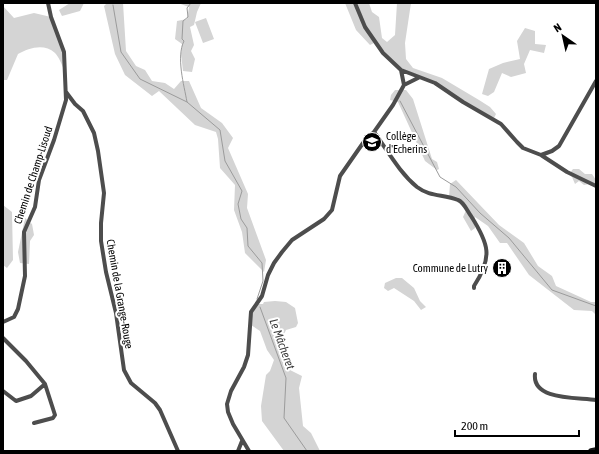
<svg xmlns="http://www.w3.org/2000/svg" width="599" height="454" viewBox="0 0 599 454" font-family="'Asap Condensed',sans-serif">
  <style>
    .green { fill: #d4d4d4 }
    .lines { fill: none; stroke-linecap: round; stroke-linejoin: round }
    .stream { stroke: #9b9b9b; stroke-width: 1 }
    .street { stroke: #4d4d4d; stroke-width: 4 }
    .secondary { stroke: #1a1a1a; stroke-width: 5.5 }
    .labels { text-anchor: middle; stroke-width: 4; stroke-linejoin: round; paint-order: stroke }
    .poi-label { font-size: 11px; fill: #000; stroke: #fff; text-anchor: start }
    .street-label { font-size: 11px; fill: #000; stroke: #fff }
    .water-label { font-size: 12px; font-style: italic; fill: #3c3c3c; stroke: #fff }
  </style>
  <rect width="100%" height="100%" fill="#fff"/>
  <path class="green" d="M70,3h14l-4,8 -18,5 -3,-6z
    M107,3h16l3,48 10,15 9,4 7,11 13,2 9,6 7,-8h8l12,27 21,15 11,15 -5,10 20,46 -1,14 19,52 -2,12 -19,-19 -3,-21 -8,-22 1,-25 -15,-17 -2,-29 -2,-7 -21,-7 -36,-34 -7,5 -27,-21 -10,-21 -11,-48z
    M178,3h23l-4,9 -3,13 -4,2 4,18 -3,6 4,8 -3,13 -9,-1 -2,-17 1,-10 -7,-5 2,-18 10,-2 2,-12z
    M345,3h9l20,40 -4,2 -14,-15z
    M357,3h12l3,9 7,5 3,21 5,4 8,-7 2,-32h14l-6,40 1,16 7,9 29,10 37,22 11,7 6,7 -2,4 -33,-19 -26,-17 -33,-13 -17,-16 -19,-26z
    M3,6l11,12 20,-5 17,4 13,35v18c-2,-5 -5,-13 -9,-17 -11,-10 -26,-5 -37,1l-11,26h-4z
    M206,18l8,21 -11,4 -8,-21z
    M525,28l10,3v13l11,1 -2,8 -14,-3 -6,14 2,9 -15,4 -9,-4 -8,19 -6,4 -6,-2 7,-25 14,-6 17,-4 -3,-18z
    M395,90h11l7,9 19,60 5,3 2,7 -2,1 -12,-9 -27,-59 -8,-2 1,-5z
    M573,169h6l6,5h7l4,6v7l-7,-3 -5,1 -5,-4 -4,3 -3,-7 -3,-3z
    M456,180l43,45 25,18 14,23 14,10 4,10 35,16h5v13l-4,-4 -18,-1 -45,-35 -22,-32h-7l-12,-17 -13,-9v11l-4,3 -8,-14 4,-9 -6,-8 -12,-3 1,-13z
    M3,205l9,7 1,48 -6,8 -4,-3z
    M25,218l7,6 2,11 -4,6 -1,23 -9,-1 -2,-11z
    M396,278h6l12,10 6,13 6,6 -5,3 -7,-9 -20,-13 -6,3 -4,-3 1,-5z
    M275,301l11,1 9,6 3,15 -2,4 -10,3 -4,8 -2,-1v3l7,12 1,17 14,7 -3,12 4,38 8,7 9,18h-36l-22,-30 -1,-15 5,-31 4,-4 4,-11 -7,-10 -7,-19 -9,-6 1,-10 5,-11h6l1,-2z"/>
  <g class="lines">
    <path class="stream" d="M191,3l-4,5 1,9 -5,4 -1,18 2,2c-8,16 0,44 3,61l33,28 5,31 17,30 -4,13 3,15 6,9 1,18 14,17 1,18 -6,18
      M113,5l8,47 19,27 47,23
      M400,101l40,76 16,10 24,26 29,25 43,52 44,16
      M260,307l26,71 -2,40 23,33"/>
    <path class="street" d="M401,70l34,13 28,19 38,22 16,18 6,6 18,7 26,17 29,14
      M404,85l14,-7
      M66,92l9,12 8,7 11,22 4,18 6,42 -3,30v18l5,31 10,41 8,57 7,13 24,20 5,7 18,41
      M374,132c14,19 25,40 43,55 13,10 27,7 41,13 6,2 9,11 13,16 18,28 22,41 3,70v2
      M541,155l11,-4 7,-5 37,-65
      M3,322l11,-5 4,-8 7,-33 -1,-44 11,-25 4,-27 15,-40 12,-40 -2,-48 -13,-35 -3,-14
      M3,338l23,23 19,23 10,31 -2,3 -19,5
      M535,374c-3,27 44,23 61,26
      M3,391l13,10 15,-5 14,-12
      M238,451l4,-10
      M249,451l-16,-27 -5,-12 -1,-8 4,-13 13,-24 4,-12 3,-43 11,-16 6,-21 6,-12 8,-11 10,-12 32,-21 8,-9 8,-34 23,-33 11,-11 19,-27 11,-20 -3,-15 -18,-17 -18,-26 -10,-24"/>
    <path class="secondary" d="M591,451l5,-1"/>
  </g>
  <defs>
    <g id="school-disc" transform="scale(1)"><circle r="9.5" fill="#000" stroke="#fff"/><path d="M0-5L7-2L0 1L-7-2ZM-4 1L0 2.5L4 1V4Q0 6-4 4Z" fill="#fff"/></g>
    <g id="building-disc" transform="scale(1)"><circle r="9.5" fill="#000" stroke="#fff"/><path d="M-4-6H4V6H1V3H-1V6H-4ZM-2.5-4.3h1.7v1.8h-1.7ZM.8-4.3h1.7v1.8H.8ZM-2.5-1h1.7V.8h-1.7ZM.8-1h1.7V.8H.8Z" fill="#fff"/></g>
  </defs>
  <g fill-rule="evenodd">
    <use href="#school-disc" x="372" y="142"/>
    <use href="#building-disc" x="502" y="268"/>
  </g>
  <g class="labels">
    <g class="poi-label">
      <text x="386" y="140">Collège<tspan x="386" dy="13">d'Echerins</tspan></text>
      <text x="488" y="272" text-anchor="end">Commune de Lutry</text>
    </g>
    <g class="street-label">
      <text transform="translate(33 175) rotate(-72)" y="4">Chemin de Champ-Lisoud</text>
      <text transform="translate(120 294) rotate(80)" y="4">Chemin de la Grange-Rouge</text>
    </g>
    <g class="water-label">
      <text transform="translate(282 344) rotate(70)" y="4">Le Mâcheret</text>
    </g>
  </g>
  <rect width="599" height="454" fill="none" stroke="#000000" stroke-width="8"/>
  <g transform="translate(563 36) rotate(326)" stroke="#ffffff" stroke-width="3" paint-order="stroke">
  <path d="M0-3L7 15L0 10L-7 15Z" fill="#000000"/>
  <text y="-6" font-size="11" font-weight="bold" text-anchor="middle" fill="#000000">N</text>
  </g>
  <path d="M455 430v6h124v-6" fill="none" stroke="#000000" stroke-width="2"/>
  <text x="461" y="430" font-size="12" fill="#000000" stroke="#ffffff" stroke-width="3" paint-order="stroke">200 m</text>
</svg>
